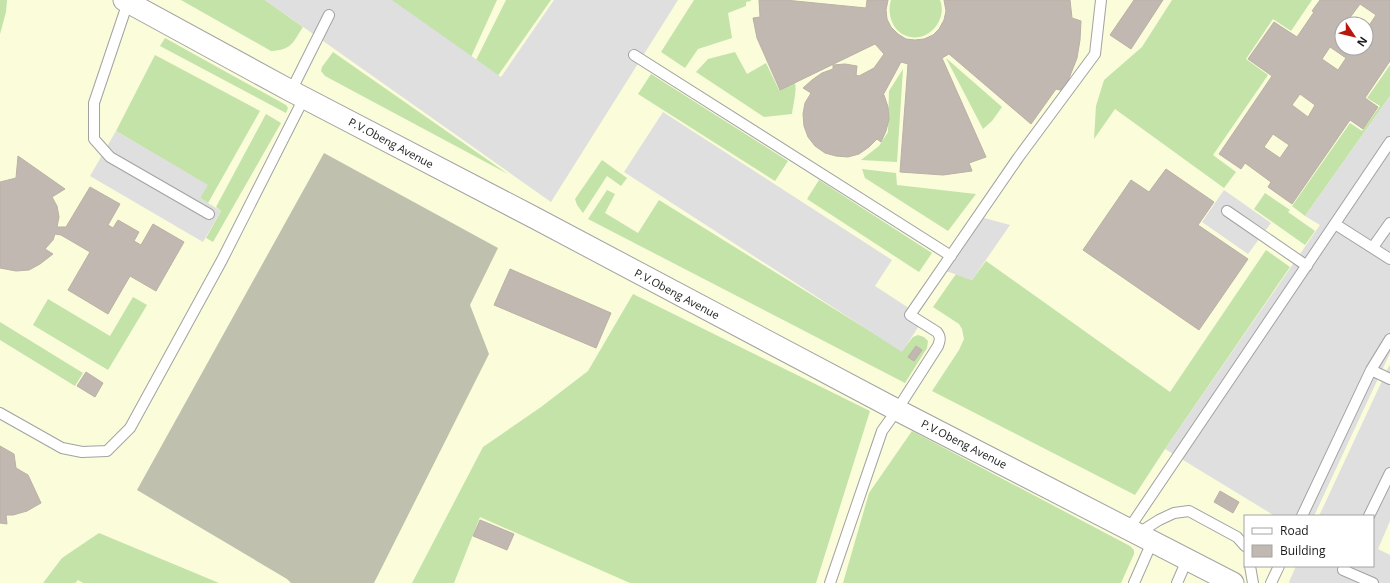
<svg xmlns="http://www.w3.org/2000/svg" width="1390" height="583" viewBox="0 0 1390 583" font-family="'Open Sans',sans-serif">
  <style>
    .education { fill: #fafcda; fill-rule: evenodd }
    .construction { fill: #bfc0ad }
    .grass { fill: #c3e3a9 }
    .parking { fill: #dfdfdf }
    .building { fill: #c0b8b1; stroke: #bcb0a5; fill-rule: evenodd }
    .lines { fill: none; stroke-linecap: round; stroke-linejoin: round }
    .service-casing { stroke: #a2a2a2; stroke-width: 12 }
    .minor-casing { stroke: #a2a2a2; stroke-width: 23 }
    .service { stroke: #fff; stroke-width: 10 }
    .minor { stroke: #fff; stroke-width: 21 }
    .labels { text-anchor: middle; stroke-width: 3; stroke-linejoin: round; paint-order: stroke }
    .street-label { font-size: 11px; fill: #1b1b1b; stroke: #fff }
  </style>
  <rect width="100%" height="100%" fill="#ece9e1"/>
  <path class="education" d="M0,0h1390v583h-1390zM1342,24h24v24h-24zM1245,516h128v50h-128z"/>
  <path class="construction" d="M324,153l174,95 -28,57 19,49 -115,229h-83l-4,-4 -150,-89z"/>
  <path class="grass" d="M0,0h7l-1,12 -6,22z
    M181,0h84l38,27c-10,15 -11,23 -32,24z
    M390,0h107l-26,57z
    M506,0h45l-54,77 -22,-15z
    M694,0h57v1l-5,1v4l-18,7 4,25 -34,11 -13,19 -24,-16z
    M891,0h49c6,15 -4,33 -20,37 -22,4 -35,-18 -29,-37z
    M1172,0h140l-21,31 -18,-12 -27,40 22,16 -55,80 23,17 -12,16 -109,-79 -21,30 2,-33 8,-26 38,-33z
    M165,38l121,67 2,3 -2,5 -126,-67z
    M333,52l175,122 -183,-98 -4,-5 1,-4z
    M735,52l12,22 19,-11 13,27 16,-7c2,7 -2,22 -3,31l-28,3 -68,-45 12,-13z
    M155,55l105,56 -52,92 -8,-5 7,-13 -91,-54z
    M946,58l56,49 -10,14 -9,8z
    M1390,65v31l-85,120 -13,-10 58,-83 12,8 18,-25 -13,-8z
    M903,69l-6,93 -36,-2 18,-14 9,-14 1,-41z
    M651,74l137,87 -13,20 -137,-87z
    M266,114l15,9 -68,119 -7,-4 15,-27 -5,-4z
    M602,160l25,18 -6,8 -14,-10 -24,37 -6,-8 -2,-6z
    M862,169l34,4 1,12 79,9 -28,37 -83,-53z
    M819,180l113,73 -13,19 -112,-73z
    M607,190l8,4 -10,19 33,20 21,-33 243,151 11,-14 5,-2 6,2 4,4 -1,7 -22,35 -317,-164z
    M1265,193l25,17 -2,2 27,19 -10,14 -51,-36z
    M1266,250l24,17 -125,182 -30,46 -203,-104 27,-41 5,-11 -2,-10 -3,-5 -26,-17 23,-33 16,6 14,-19 184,131z
    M633,294l237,117 -54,172h-186l-150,-66 -26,66h-42l71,-136 58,-40 47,-36z
    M133,297l14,8 -39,65 -75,-45 15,-26 62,37z
    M0,322l83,51 -8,13 -75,-46z
    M912,431l218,115 4,4v4l-13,29h-278l26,-90z
    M99,533l120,50h-136l-5,-3 -3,3h-32l19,-25z"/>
  <path class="parking" d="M265,0h127l109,77 53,-77h124l-127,202z
    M1390,96v257l-76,163h-39l-110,-67 155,-224 -15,-9z
    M663,112l229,148 -17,26 49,32 -22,34 -278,-180z
    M116,131l92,54 -8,13 21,13 -18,31 -113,-66z
    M1224,190l47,33 -23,31 -46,-32z
    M977,216l33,9 -38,55 -32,-11z
    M1389,366h1v155l-12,28 12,6v28h-100l-1,-1 7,-16h77v-50h-54z"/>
  <path class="building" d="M759,0h26l81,8 1,-8h21l-2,10 1,9 4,8 7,7 8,5 9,1 9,-1 9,-4 6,-6 5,-9 2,-9 -2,-11h126l2,18 9,3 -1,19 -3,18 -13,33 -8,-2 -25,35 -82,-70 -7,4 44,99 -17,6 3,8 -29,4 -43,-3 8,-108 -7,-2 -19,35 2,-2 4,12 1,12 -3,12 -5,11 -4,-3 -8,8 -10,7 -11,3 -12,-1 -11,-3 -10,-7 -7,-9 -4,-11 -1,-12 2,-11 6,-10 -8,-5 9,-8 10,-7 11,-4v-4l12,-1 12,2 -1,9 3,1 15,-8 10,-14 -9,-10 -95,46 -23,-52 -4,-20 7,-1z
    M1134,0h29l-32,49 -21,-14z
    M1320,0h70v61l-25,37 13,9 -15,22 -13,-9 -58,84 -24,-17 3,-5 -26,-19 -4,6 -22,-15 53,-78 -24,-17 26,-37 23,15 17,-25 -2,-1zM1360,4l16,11 -10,15v18h-24v-24h14l-7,-5zM1330,47l16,11 -8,12 -16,-11zM1300,94l15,11 -7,12 -16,-12zM1273,134l16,11 -9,13 -16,-11z
    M18,156l47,33 -13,8 5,9 2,11 -2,10h9l24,-40 30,17 -12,21 5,3 5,-8 21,12 -5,9 7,4 12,-21 31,18 -28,49 -26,-15 -22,38 -40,-24 22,-38 -29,-17 -6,-1 -2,6 -8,9 8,5 -13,10 -11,6 -13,1 -16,-3v-86l16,-4z
    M1166,169l48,33 -16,23 50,34 -49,71 -116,-80 48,-70 18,12z
    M510,269l101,44 -15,35 -102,-43z
    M916,346l6,4 -8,11 -6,-4z
    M86,372l17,11 -8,14 -18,-11z
    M0,446l14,8 2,14 12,7 13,28 -14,8 -14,4h-7l1,9 -7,-1z
    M1220,491l19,11 -6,11 -19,-11z
    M480,520l34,14 -7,16 -34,-14z"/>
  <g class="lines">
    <g class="service-casing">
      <path id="service" d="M128,2l-34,101v36l16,18 99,57
        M634,55l317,201
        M291,91l38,-76
        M1227,211l80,55
        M1335,224l55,35
        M1373,247l17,-24
        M1371,370l19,9
        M0,413l62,35 20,4 25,-1 23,-23 92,-168 82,-162
        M1302,516l69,-146 19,-31
        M1369,516l21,-43
        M1128,530l262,-388
        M1137,534l22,-14 15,-7 15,-2 48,26 8,9
        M1250,566l3,17
        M1345,566l-2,4 30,13
        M830,583l52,-152 15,-21 41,-64c2,-6 3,-9 -1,-14l-27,-17 108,-157 77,-104 6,-54
        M1134,583l18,-41
        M1177,583l10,-23
        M1271,583l8,-17"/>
    </g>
    <g class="minor-casing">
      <path id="minor" d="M124,0l167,91 244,127 362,192 336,173"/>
    </g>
    <use href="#service" class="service"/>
    <use href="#minor" class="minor"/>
  </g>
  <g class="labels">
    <g class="street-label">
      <text transform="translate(391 143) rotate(28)" y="4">P.V.Obeng Avenue</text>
      <text transform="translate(677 294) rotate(28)" y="4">P.V.Obeng Avenue</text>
      <text transform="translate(964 444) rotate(27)" y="4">P.V.Obeng Avenue</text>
    </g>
  </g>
  <rect x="1244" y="515" width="130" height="52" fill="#ffffff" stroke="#a4a4a4"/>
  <rect x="1252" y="528" width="20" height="6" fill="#ffffff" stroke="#a4a4a4"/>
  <text x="1280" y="535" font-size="12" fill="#1b1b1b">Road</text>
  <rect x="1252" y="545" width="20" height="12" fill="#c0b8b1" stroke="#a4a4a4"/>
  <text x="1280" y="555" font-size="12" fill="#1b1b1b">Building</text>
  <g transform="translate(1354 36) rotate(125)"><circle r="19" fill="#ffffff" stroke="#a4a4a4"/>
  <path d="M0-3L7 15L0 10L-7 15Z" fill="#b8170e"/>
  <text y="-6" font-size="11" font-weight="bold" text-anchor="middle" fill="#1b1b1b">N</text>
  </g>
</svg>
